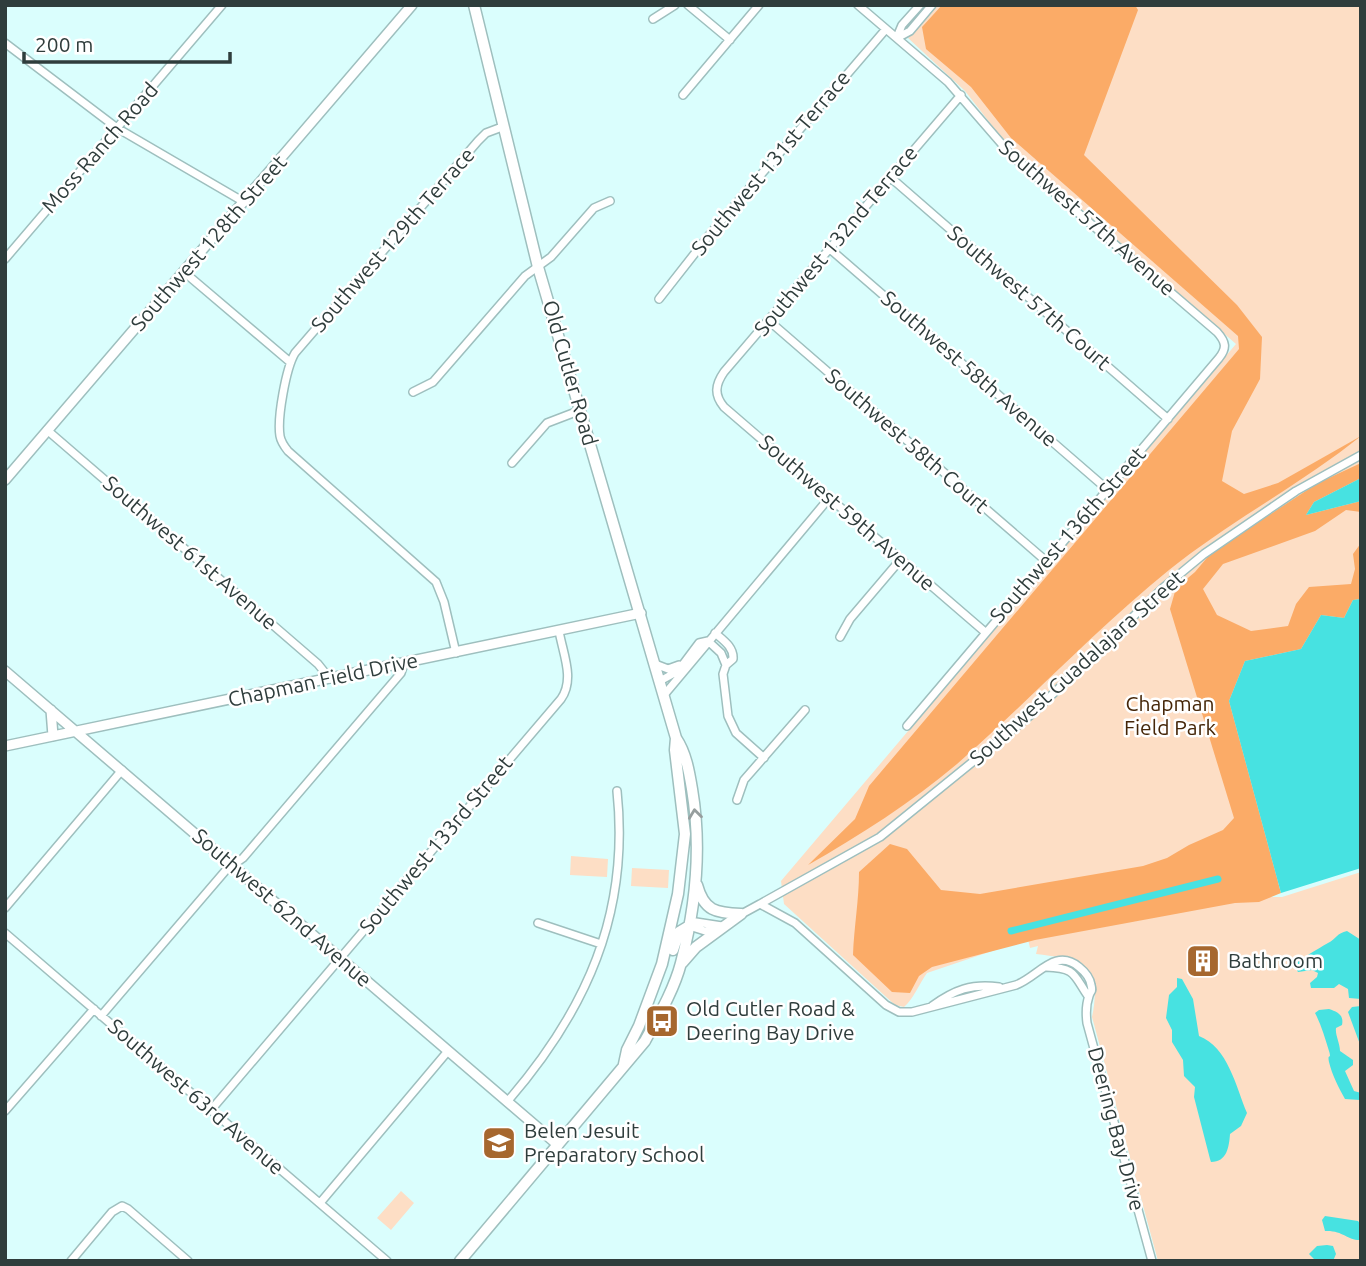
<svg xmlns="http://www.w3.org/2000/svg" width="1366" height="1266" viewBox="0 0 1366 1266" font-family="Ubuntu,sans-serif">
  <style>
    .green { fill: #fddec5 }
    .forest { fill: #fbab67 }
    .water { fill: #47e2e1 }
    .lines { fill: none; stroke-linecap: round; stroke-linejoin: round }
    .canal { stroke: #47e2e1; stroke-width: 7 }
    .minor-casing { stroke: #9ebfbe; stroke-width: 10 }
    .tertiary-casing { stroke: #9ebfbe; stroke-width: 12 }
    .secondary-casing { stroke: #9ebfbe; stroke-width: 13 }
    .minor { stroke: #fff; stroke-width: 7 }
    .tertiary { stroke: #fff; stroke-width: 9 }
    .secondary { stroke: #fff; stroke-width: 10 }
    .oneway { stroke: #979e9e }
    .labels { text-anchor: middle; stroke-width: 5; stroke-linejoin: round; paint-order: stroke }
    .street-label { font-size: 21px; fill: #2f3d3c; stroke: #fff }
    .park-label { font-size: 21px; fill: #452608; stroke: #fff }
    .poi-label { font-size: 21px; fill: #2f3d3c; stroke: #fff; text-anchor: start }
  </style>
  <rect width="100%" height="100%" fill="#dafefd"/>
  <path class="green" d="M938,5h423v857l-229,60 111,-25h39l79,-25v389h-203l-66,-244c11,-52 -12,-58 -56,-63l2,-8 -8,2 -2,-9 -101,34c-8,11 -13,25 -23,34l-9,-2 -111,-101 -3,-23 455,-537 -232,-203 -39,-50 -57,-53z
    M571,856l37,3 -1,18 -37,-2z
    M632,868l37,2 -1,18 -37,-2z
    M401,1191l13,12 -23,27 -14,-12z"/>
  <path class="forest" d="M942,5h193l3,5 -54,145 153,150 25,32 -2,42 -28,52 -10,50 22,13 34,-11 83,-47c-61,49 -131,85 -192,134 -74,60 -140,131 -212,194 -45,38 -98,72 -149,101l47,-46 14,-33 370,-437 -1,-13 -227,-198 -40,-51 -45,-38 -4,-22z
    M1361,463v15l-47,24 -8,13 55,-14v11l-15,-2 -31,21 -92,33 -20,25 14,26 34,16 37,-5 8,-22 13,-17 42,-3 4,-15 -2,-15 8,-11v56l-8,1 -9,18 -23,-3 -20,34 -56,12 -16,40 52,192 -22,9 -24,1 -200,37 -103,27 -13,9 -9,17 -18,-1 -39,-37c1,-28 6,-55 6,-83l31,-28 17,5 34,41 39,4 163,-28 24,-8 22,-13 34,-15 11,-12 -64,-209 6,-21 19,-16 16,-19 107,-70z"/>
  <path class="water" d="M1361,478v23l-55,14 8,-13z
    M1361,599v269l-80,25 -52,-192 16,-40 56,-12 20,-34 23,3 9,-18z
    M1347,931l14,9v59l-12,-1 -1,-9 -9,-5 -5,4h-23l-1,-5 7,-6 1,-4 -6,-3 -14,2 -4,-7c11,-9 22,-15 34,-22 8,-4 9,-10 19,-12z
    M1177,978l5,1 11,20 6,37c29,11 37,51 48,77l-6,13 -11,8c-1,13 -3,28 -19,28l-1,-3 -16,-62 1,-10 -11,-11 -1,-16 -11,-18v-12l-6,-12 3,-23 8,-8z
    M1361,1006v41l-13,-35 4,-5z
    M1329,1009c9,3 15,6 13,16l-6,3c-1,7 4,15 4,23l13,9v5l-8,6 9,20 7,2 -1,7 -15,-1c-6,-11 -13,-24 -16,-37 -2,-10 3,-1 0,-11 -4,-13 -8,-27 -14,-38l4,-3z
    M1325,1216l33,5 3,4v15c-13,1 -18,-10 -36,-9l-3,-11z
    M1327,1245l6,1 3,8 -3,7h-17l-7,-7 8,-8z"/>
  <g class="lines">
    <path class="canal" d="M1011,931l207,-52"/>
    <g class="minor-casing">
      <path id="minor" d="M688,5l42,35
        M858,5l90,77 65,75 204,175c9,10 10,16 2,26l-312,368
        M653,19l22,-14
        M897,37l5,-12 18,-20
        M897,38l13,-7 22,-26
        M5,43l112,85 127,74
        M683,95l76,-90
        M961,95l-237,277c-9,13 -10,23 0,35l261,225
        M890,177l278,242
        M830,249l278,241
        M5,259l217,-254
        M184,272l106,90
        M659,299l51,-65 176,-205
        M768,320l278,241
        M413,392l20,-10 92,-106 26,-19 43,-49 16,-7
        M47,430l271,234 12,15
        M512,463l35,-40 34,-13
        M715,633c8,7 19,14 18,26l-7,6 -3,9 5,42 8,17 28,25
        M840,637l10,-18 51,-60
        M708,641l13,12 5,12
        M456,653l-12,-51 -8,-20 -148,-131c-4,-5 -7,-9 -8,-15 -3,-18 6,-68 15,-83l183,-212 8,-8 16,-6
        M655,664l13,5 11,-4
        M660,681l18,-10 21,-28 9,-2
        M664,695l166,-198
        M737,800l7,-20 61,-70
        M760,904l120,-67 153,-124 131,-126 40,-33 92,-63 65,-36
        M5,908l117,-138
        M738,916l22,-12 35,19 91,82 13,7h13l104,-27c22,-8 39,-38 63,-18 5,4 11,11 12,18 2,8 0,4 -2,11 -3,8 -3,19 -2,27l65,238
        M538,923l63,21
        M689,926l16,5 11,-2
        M689,926l7,-4 26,4
        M5,933l382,328
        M1046,967c30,1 27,7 42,29
        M932,1006c22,-16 40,-23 67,-19
        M101,1016l125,-146 17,-12 158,-185 3,-9
        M507,1102c79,-91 123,-188 110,-311
        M211,1110l350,-411c14,-20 2,-45 -2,-68
        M5,1111l89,-102
        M320,1203l128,-152
        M71,1261l41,-49 10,-6 6,3 60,52"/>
    </g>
    <g class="tertiary-casing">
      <path id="tertiary" d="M5,480l407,-475
        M5,671l553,474
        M51,710l2,26
        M5,746l636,-133"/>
    </g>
    <g class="secondary-casing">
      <path id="secondary" d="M697,885c7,26 19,28 44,29
        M673,950l6,-18 10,-6
        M682,963l14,-16 45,-33
        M624,1064l3,-14 12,-24 23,-62 16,-70 7,-60 -10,-84 1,-12
        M460,1261l185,-220c13,-24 29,-51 36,-78 15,-57 21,-115 11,-174 -3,-18 -6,-36 -16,-51l-138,-471 -64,-262"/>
    </g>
    <use href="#minor" class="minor"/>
    <use href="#tertiary" class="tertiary"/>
    <use href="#secondary" class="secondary"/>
  </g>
  <defs><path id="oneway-chevron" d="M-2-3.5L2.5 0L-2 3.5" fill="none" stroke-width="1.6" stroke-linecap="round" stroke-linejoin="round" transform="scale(1.75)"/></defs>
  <use class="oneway" href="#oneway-chevron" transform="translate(695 814) rotate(-97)"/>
  <defs>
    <g id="building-square" transform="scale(1.75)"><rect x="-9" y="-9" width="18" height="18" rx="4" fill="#a6672e" stroke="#fff"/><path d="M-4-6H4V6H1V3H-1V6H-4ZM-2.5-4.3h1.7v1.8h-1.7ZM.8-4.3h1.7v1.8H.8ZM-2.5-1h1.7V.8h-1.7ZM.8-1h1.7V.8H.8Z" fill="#fff"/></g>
    <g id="bus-square" transform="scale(1.75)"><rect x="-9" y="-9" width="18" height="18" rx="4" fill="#a6672e" stroke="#fff"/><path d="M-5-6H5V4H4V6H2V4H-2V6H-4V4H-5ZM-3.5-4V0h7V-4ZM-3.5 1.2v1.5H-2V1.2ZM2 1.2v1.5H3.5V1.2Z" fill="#fff"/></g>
    <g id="school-square" transform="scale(1.75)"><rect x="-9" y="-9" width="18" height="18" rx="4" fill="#a6672e" stroke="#fff"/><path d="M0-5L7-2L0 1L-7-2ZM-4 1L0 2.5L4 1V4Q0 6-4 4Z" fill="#fff"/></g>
  </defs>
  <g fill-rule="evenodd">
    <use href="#building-square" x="1203" y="961"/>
    <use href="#bus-square" x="662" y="1021"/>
    <use href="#school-square" x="499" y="1143"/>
  </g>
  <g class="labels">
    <g class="street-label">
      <text transform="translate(100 148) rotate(-49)" y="7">Moss Ranch Road</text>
      <text transform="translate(771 163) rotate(-50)" y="7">Southwest 131st Terrace</text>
      <text transform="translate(1087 218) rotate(41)" y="7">Southwest 57th Avenue</text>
      <text transform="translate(393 240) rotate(-49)" y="7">Southwest 129th Terrace</text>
      <text transform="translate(836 241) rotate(-50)" y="7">Southwest 132nd Terrace</text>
      <text transform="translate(209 243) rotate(-49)" y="7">Southwest 128th Street</text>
      <text transform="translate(1029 298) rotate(41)" y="7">Southwest 57th Court</text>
      <text transform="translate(969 369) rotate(41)" y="7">Southwest 58th Avenue</text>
      <text transform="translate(570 373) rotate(74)" y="7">Old Cutler Road</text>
      <text transform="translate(907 441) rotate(41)" y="7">Southwest 58th Court</text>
      <text transform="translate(847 513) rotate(41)" y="7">Southwest 59th Avenue</text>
      <text transform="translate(1068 535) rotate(-49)" y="7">Southwest 136th Street</text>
      <text transform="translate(190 553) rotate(41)" y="7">Southwest 61st Avenue</text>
      <text transform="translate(1077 668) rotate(-42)" y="7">Southwest Guadalajara Street</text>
      <text transform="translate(323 680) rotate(-12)" y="7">Chapman Field Drive</text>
      <text transform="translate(436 845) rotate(-50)" y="7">Southwest 133rd Street</text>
      <text transform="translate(282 908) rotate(41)" y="7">Southwest 62nd Avenue</text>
      <text transform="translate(196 1097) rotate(41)" y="7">Southwest 63rd Avenue</text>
      <text transform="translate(1116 1129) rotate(75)" y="7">Deering Bay Drive</text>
    </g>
    <g class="park-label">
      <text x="1170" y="711">Chapman<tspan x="1170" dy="24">Field Park</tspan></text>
    </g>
    <g class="poi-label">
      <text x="1228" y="968">Bathroom</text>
      <text x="686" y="1016">Old Cutler Road &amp;<tspan x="686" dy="24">Deering Bay Drive</tspan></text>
      <text x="524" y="1138">Belen Jesuit<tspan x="524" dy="24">Preparatory School</tspan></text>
    </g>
  </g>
  <rect width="1366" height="1266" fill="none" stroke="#2f3d3c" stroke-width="14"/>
  <path d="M24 52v10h206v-10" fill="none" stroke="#2f3d3c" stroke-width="3.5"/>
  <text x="35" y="52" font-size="21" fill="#2f3d3c" stroke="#ffffff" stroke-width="5" paint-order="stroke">200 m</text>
</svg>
